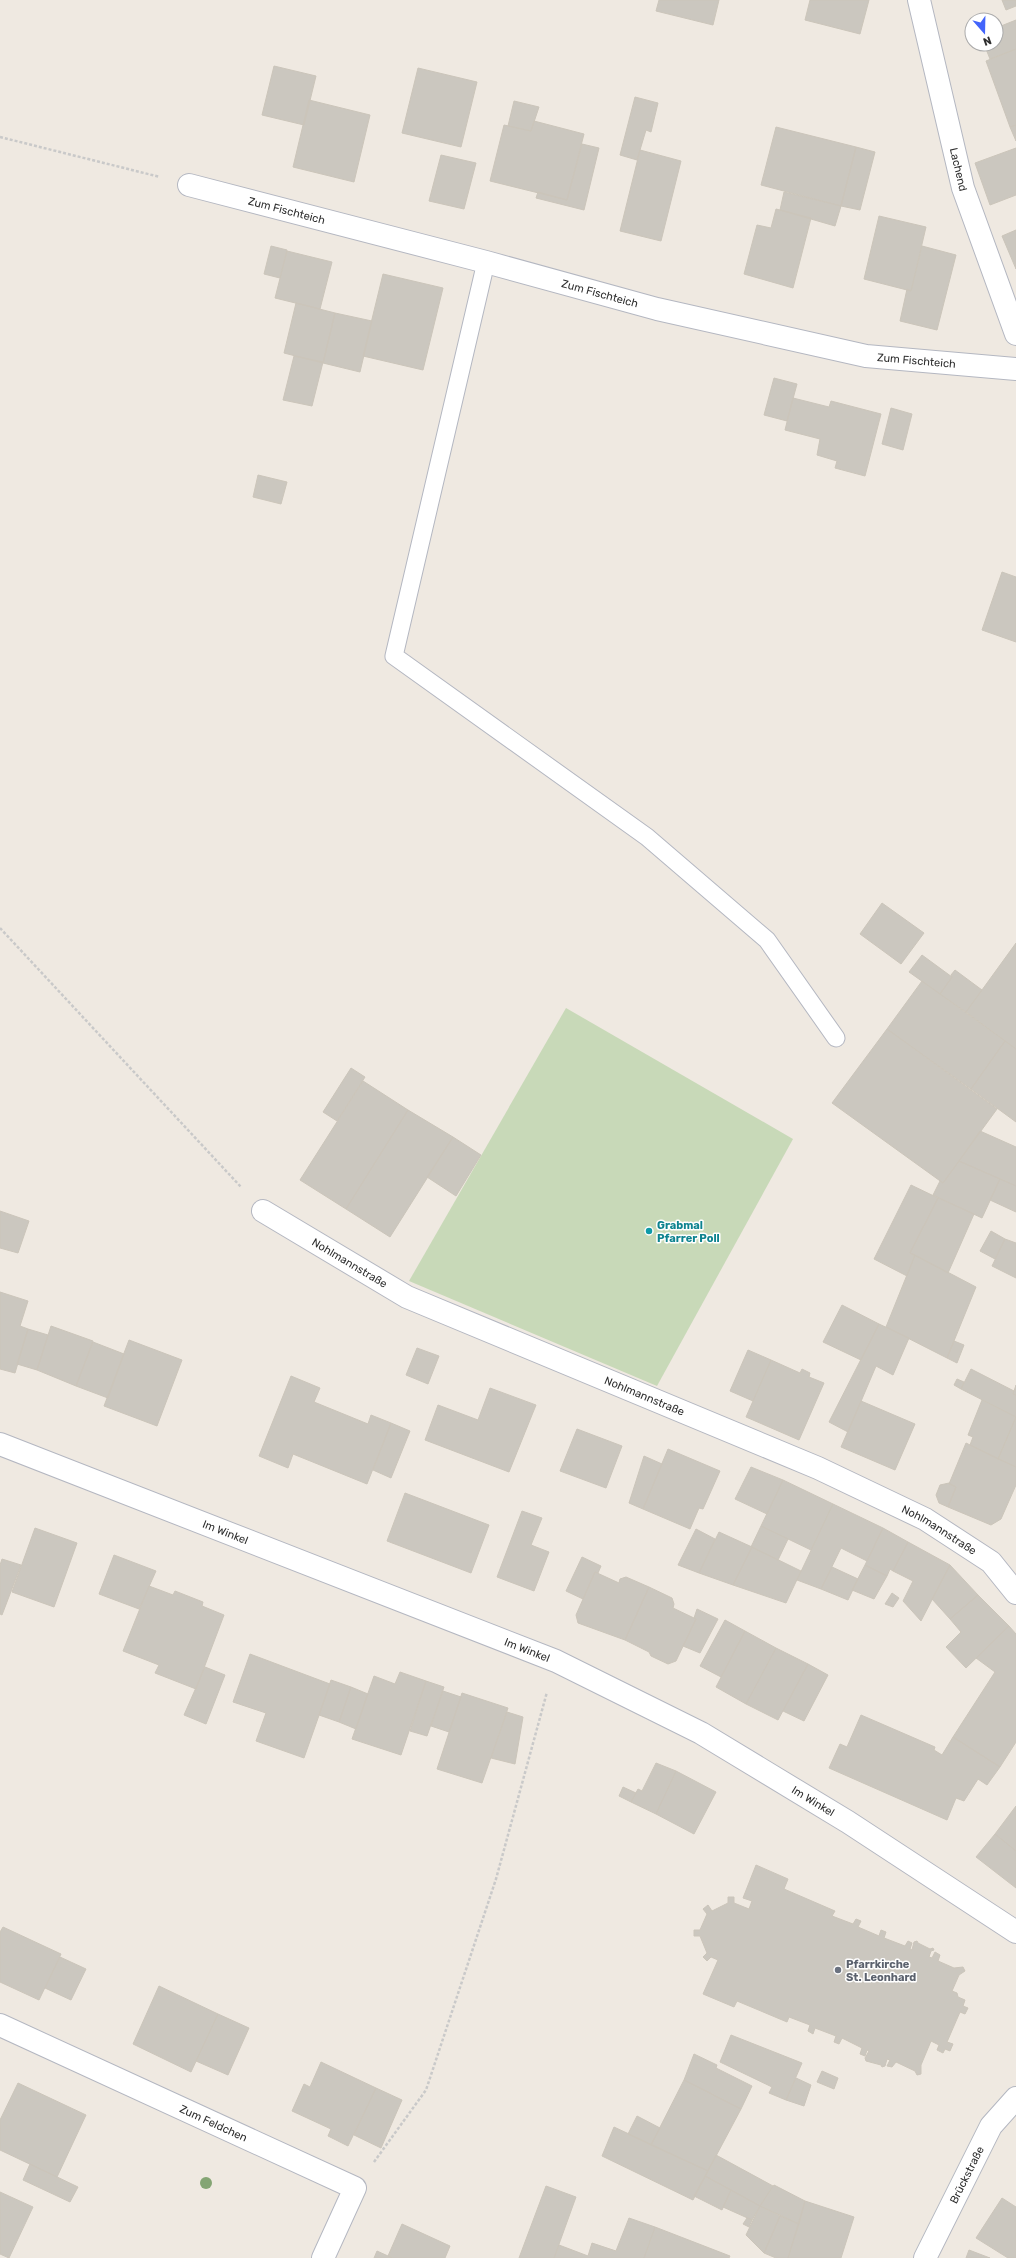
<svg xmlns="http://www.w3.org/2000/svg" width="1016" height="2258" viewBox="0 0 1016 2258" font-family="Rubik,sans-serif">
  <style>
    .cemetery { fill: #c8d9b8 }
    .building { fill: #cbc7bf; stroke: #cbc5ba }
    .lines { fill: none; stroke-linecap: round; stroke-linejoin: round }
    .lane-casing { stroke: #b4b7c1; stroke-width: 19 }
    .street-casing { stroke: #b4b7c1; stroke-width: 24 }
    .path { stroke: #c9c9c9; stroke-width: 2.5; stroke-dasharray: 3 2; stroke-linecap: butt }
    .lane { stroke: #fff; stroke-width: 17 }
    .street { stroke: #fff; stroke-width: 22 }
    .tree { fill: #84a574 }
    .culture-dot { fill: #0f9aa8; stroke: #fff; stroke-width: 1.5 }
    .worship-dot { fill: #6b7280; stroke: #fff; stroke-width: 1.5 }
    .labels { text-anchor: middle; stroke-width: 3; stroke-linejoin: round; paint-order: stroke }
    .street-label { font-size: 11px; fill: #2e2e2e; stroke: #fff }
    .culture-label { font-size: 11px; font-weight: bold; fill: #0d838f; stroke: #fff; text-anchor: start }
    .worship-label { font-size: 11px; font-weight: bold; fill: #5b616d; stroke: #fff; text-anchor: start }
  </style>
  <rect width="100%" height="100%" fill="#efe9e1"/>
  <path class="cemetery" d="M566,1008l227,131 -136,247 -248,-105z"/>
  <path class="building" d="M659,0h60l-6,25 -57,-14z
    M810,0h59l-9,34 -55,-14z
    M1002,0h14v6l-10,4z
    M1016,20v29l-26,10 -6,-15h12v-16z
    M1016,49v76l-6,2 -24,-66z
    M274,66l42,10 -12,49 -42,-10z
    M418,68l59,14 -16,65 -59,-14z
    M635,97l23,6 -7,29 -5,-2 -9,30 -17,-5z
    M309,100l61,15 -16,67 -61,-15z
    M514,101l25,6 -8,24 -23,-5z
    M534,121l50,13 -17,66 -77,-19 14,-56 27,6z
    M1016,125v16l-6,-14z
    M776,127l80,20 -15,59 -80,-21z
    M582,144l17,4 -15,62 -48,-12 2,-6 29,8z
    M856,147l19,5 -15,58 -19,-4z
    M1016,148v47l-26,10 -15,-42z
    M640,150l41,11 -20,80 -41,-10z
    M441,155l35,8 -12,46 -35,-8z
    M784,192l57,14 -6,20 -55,-16z
    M776,209l35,9 -18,70 -49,-14 13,-49 14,3z
    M879,216l47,11 -15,64 -47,-12z
    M1016,230v39l-14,-33z
    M271,246l16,4 -7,28 -16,-4z
    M922,246l34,9 -19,75 -37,-9 7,-32 4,2z
    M287,251l45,11 -12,47 -45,-11z
    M383,274l60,14 -20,82 -60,-14z
    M296,303l39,10 -12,50 -39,-10z
    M335,313l37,8 -12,51 -37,-9z
    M294,356l29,6 -11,44 -29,-6z
    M774,378l23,6 -10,37 -23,-6z
    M793,398l36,9 2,-6 50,13 -16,62 -30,-8 2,-7 -20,-6 3,-16 -35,-9z
    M891,408l21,6 -9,36 -21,-6z
    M258,475l29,7 -6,22 -28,-7z
    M1002,572l14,5v65l-34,-12z
    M882,903l42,30 -23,31 -41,-30z
    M1016,943v106l-50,-37z
    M922,955l30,22 -12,17 -31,-22z
    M955,970l27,20 -16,22 -26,-18 12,-17 -1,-2z
    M922,981l83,60 -34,48 -84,-60z
    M887,1029l110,80 -54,74 -111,-80z
    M1005,1041l11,8v73l-45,-33z
    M351,1068l14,9 -28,44 -14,-9z
    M363,1081l45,29 -62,99 -46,-29z
    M408,1110l45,27 -63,100 -44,-28z
    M980,1131l36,16v39l-57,-25z
    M453,1137l28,18 -25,41 -29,-19z
    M959,1161l41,18 -18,39 -49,-23 7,-14 3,2z
    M1000,1179l16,7v26l-26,-12z
    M911,1185l27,13 -28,55 5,2 -8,21 -33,-17z
    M938,1198l36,16 -26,59 -38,-20z
    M0,1211l29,10 -11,32 -18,-5z
    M991,1231l14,8 -10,20 -15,-8z
    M1005,1239l11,4v35l-24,-12z
    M915,1255l61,32 -29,71 -61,-31z
    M0,1292l28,9 -8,25 8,3 -13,44 -15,-4z
    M842,1305l37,19 -18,36 -38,-18z
    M879,1324l30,14 -16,37 -17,-9 -28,66 -19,-10z
    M51,1326l42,15 -17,45 -39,-16z
    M28,1329l20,6 -11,35 -20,-6z
    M129,1340l53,20 -25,66 -53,-20z
    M954,1341l10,4 -7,18 -10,-5z
    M93,1342l31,12 -16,44 -32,-12z
    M417,1348l22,8 -11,28 -22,-9z
    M748,1350l23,10 -18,41 -23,-10z
    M771,1360l29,13 2,-4 8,4 -1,4 15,6 -25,57 -53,-23z
    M971,1369l43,22 -1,3 3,1v22l-55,-28z
    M291,1376l29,12 -6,14 54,22 3,-9 20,8 -24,61 -74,-30 -5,14 -29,-12z
    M957,1379l7,3 -3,7 -7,-4z
    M1016,1385v10l-3,-1z
    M490,1388l46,17 -27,67 -84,-32 13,-35 40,15z
    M982,1400l34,17 -18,42 -28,-14 3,-8 -5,-2z
    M861,1401l54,23 -20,46 -54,-23z
    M1016,1417v50l-18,-8z
    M391,1423l19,8 -19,47 -18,-8z
    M577,1429l45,17 -16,42 -46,-17z
    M966,1443l50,24v18l-15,34 -10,6 -43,-18 8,-20 -7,-3z
    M668,1449l52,22 -17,38 -4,-1 -9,21 -47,-20z
    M644,1456l18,8 -19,45 -14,-6z
    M751,1467l32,13 -16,34 -32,-15z
    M783,1480l50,24 -22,46 -50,-24z
    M949,1483l7,4 -8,20 -9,-4 -3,-8 4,-10z
    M405,1493l84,32 -18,48 -84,-32z
    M833,1504l50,24 -16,33 -26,-13 -20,41 -24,-9z
    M522,1511l20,7 -11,27 18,7 -15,39 -37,-14z
    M761,1526l27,13 -10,21 -27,-13z
    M35,1528l42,15 -23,64 -42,-15z
    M883,1528l25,14 -15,29 -3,-2 -3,7 -22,-11z
    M696,1529l19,10 -16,34 -21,-8z
    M719,1532l33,15 -19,38 -34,-12z
    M908,1542l42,23 -29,56 -18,-20 10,-20 -20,-10z
    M752,1547l49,24 -15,32 -53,-18z
    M114,1555l42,16 -17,38 -40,-15z
    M582,1557l19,9 -3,7 -3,-1 -12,27 -17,-8z
    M2,1559l19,6 -19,50 -2,-1v-49z
    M865,1565l22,11 -13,23 -22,-9z
    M950,1565l28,30 -28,24 -18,-20z
    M832,1567l26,12 -10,21 -27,-11z
    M595,1572l24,11 1,-4 6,-2 23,10 -24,53 -47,-17 -2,-8z
    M149,1586l24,9 2,-4 28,11 -1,4 22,9 -28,74 -41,-16 4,-8 -36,-14z
    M649,1587l23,11 2,6 -1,4 23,11 -20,42 -8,3 -17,-8 -2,-4 -24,-12z
    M892,1593l7,5 -6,9 -8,-3z
    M978,1595l31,31 -43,42 -20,-21 15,-15 -11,-13z
    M697,1609l21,10 -18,34 -17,-7 13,-27 -2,-1z
    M725,1620l20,11 -24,46 -21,-11z
    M1009,1626l7,8v108l-16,25 -47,-30 42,-65 -19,-14z
    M745,1631l31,17 -30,56 -30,-17z
    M776,1648l32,16 -30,56 -32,-16z
    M250,1654l80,30 -26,74 -48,-17 10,-28 -33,-11z
    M808,1664l20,11 -24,46 -21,-10z
    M205,1667l20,8 -19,49 -22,-9z
    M400,1672l26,9 -25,74 -49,-16 22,-63 21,8z
    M331,1680l20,7 -12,35 -20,-7z
    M426,1681l18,6 -17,49 -17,-5z
    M351,1687l17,7 -12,35 -17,-7z
    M443,1691l18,6 -12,35 -18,-6z
    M462,1693l46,15 -26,75 -45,-14z
    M507,1712l16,5 -8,47 -24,-6z
    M861,1715l74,32 -1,3 8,5 11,-18 47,30 -13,18 -9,-6 -14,22 -8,-3 -9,22 -118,-52 11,-24 7,3z
    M656,1763l20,8 -20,43 -25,-12 7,-13 4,2z
    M676,1771l40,21 -22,42 -38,-20z
    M623,1787l13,6 -5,9 -12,-6z
    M1016,1806v45l-21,-17z
    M995,1834l21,17v37l-40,-31z
    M756,1865l32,14 -4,10 51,22 -3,5 21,8 3,-5 5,2 -3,6 21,9 2,-6 5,2 -2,6 21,8 3,-5 4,2 -2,6 2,1 2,-8 3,-1 1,2 12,6 3,-1 1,2 -3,1 -2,6 3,1 3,-6 5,3 -2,6 16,7 9,-1 2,4 -6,4 -7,16 5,2 1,4 7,3 -2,6 5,2 -3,6 -5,-2 -13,30 6,2 -3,7 -5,-2 -2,4 -6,-3 2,-5 -8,-4 -10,24v9l-4,1 -2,-4 -19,-9 -4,5 -5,-1 3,-6 -3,-1 -2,7 -3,1 -1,-2 -15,-4 -1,-3 4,-7 -2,-1 -2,6 -5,-2 2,-6 -20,-10 -3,6 -5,-2 2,-6 -21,-8 -2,6 -5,-3 2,-6 -21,-8 -2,5 -50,-21 -3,6 -31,-13 15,-34 -7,-3 -4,4 -4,-4 4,-4 -7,-17h-6v-6h6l7,-16 -4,-5 5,-4 4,6 16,-8v-6h6v6l15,6 3,-8 -9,-3z
    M3,1927l58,27 -22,46 -39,-18v-50z
    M60,1957l26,12 -15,31 -26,-12z
    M159,1986l59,28 -27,58 -58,-28z
    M218,2014l31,14 -21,47 -32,-14z
    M731,2035l71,28 -16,37 -17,-7 3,-6 -52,-25z
    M694,2054l23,11 -1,3 36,18 -11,23 -57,-29z
    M321,2062l55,26 -28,58 -20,-10 3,-7 -39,-18 12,-27 6,3z
    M822,2071l16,7 -4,11 -17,-7z
    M796,2078l15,7 -7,21 -18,-6z
    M684,2080l57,29 -33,62 -57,-26z
    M18,2083l68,32 -29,62 -57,-27v-30z
    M376,2088l26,12 -21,48 -27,-13z
    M637,2116l23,12 -9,17 -23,-11z
    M614,2127l94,44 -15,29 -91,-44z
    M716,2155l57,31 -13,20 -55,-30z
    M30,2164l48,23 -8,15 -47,-22z
    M705,2176l26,14 -9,20 -28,-14z
    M774,2185l31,16 -6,23 -39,-18z
    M546,2186l30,11 -22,61h-35z
    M731,2190l29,16 -8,14 -29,-13z
    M0,2192l33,15 -24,51 -9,-4z
    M1002,2198l14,9v51h-8l-32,-20z
    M805,2201l49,16 -13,41h-53z
    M760,2206l20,10 -16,37 -18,-18z
    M780,2216l19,8 -11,34h-12l-12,-5z
    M629,2218l26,9 -11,31h-90l5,-13 29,11 4,-13 24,8z
    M747,2218l5,2 -3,7 -6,-3z
    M402,2224l48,22 -5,12h-53l-4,-2z
    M655,2227l75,29 -1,2h-85z
    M969,2250l21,8h-24z
    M377,2251l11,5 4,2h-18z"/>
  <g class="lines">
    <g class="lane-casing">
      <path id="lane" d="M486,262l-92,394 253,181 120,103 69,98"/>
    </g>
    <g class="street-casing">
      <g id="street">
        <path id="s1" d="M919,0l44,188 53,146"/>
        <path id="s2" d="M189,185l297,77 171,47 209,47 150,13"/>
        <path id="s3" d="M263,1211l144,86 411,171 107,51 66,43 25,31"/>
        <path id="s4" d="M0,1444l556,217 145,72 147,89 168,110"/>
        <path id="s5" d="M0,2025l355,163 -32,70"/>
        <path id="s6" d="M925,2258l66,-132 25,-28"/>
      </g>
    </g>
    <path class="path" d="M0,137l160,40
      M0,928l241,259
      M374,2162l52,-72 70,-211 51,-187"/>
    <use href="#lane" class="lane"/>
    <use href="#street" class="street"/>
  </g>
  <circle class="tree" cx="206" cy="2183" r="6"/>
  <circle class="culture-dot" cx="649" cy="1231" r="4"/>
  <circle class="worship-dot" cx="838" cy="1970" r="4"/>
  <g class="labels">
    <g class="street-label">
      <text dy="4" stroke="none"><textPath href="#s1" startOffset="174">Lachend</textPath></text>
      <text dy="4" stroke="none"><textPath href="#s2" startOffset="101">Zum Fischteich</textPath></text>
      <text dy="4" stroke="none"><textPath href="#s2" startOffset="425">Zum Fischteich</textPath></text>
      <text dy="4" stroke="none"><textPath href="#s2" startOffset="749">Zum Fischteich</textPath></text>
      <text dy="4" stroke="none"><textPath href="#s3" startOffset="101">Nohlmannstraße</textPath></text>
      <text dy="4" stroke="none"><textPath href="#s3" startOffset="425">Nohlmannstraße</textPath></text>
      <text dy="4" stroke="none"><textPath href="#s3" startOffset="749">Nohlmannstraße</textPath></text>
      <text dy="4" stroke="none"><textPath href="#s4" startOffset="242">Im Winkel</textPath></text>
      <text dy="4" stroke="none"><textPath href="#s4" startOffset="566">Im Winkel</textPath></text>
      <text dy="4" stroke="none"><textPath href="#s4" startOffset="890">Im Winkel</textPath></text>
      <text dy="4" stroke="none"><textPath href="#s5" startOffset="235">Zum Feldchen</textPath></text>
      <text dy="4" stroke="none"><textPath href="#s6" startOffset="93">Brückstraße</textPath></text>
    </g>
    <g class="culture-label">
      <text x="657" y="1229">Grabmal<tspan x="657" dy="13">Pfarrer Poll</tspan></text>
    </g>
    <g class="worship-label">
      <text x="846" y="1968">Pfarrkirche<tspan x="846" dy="13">St. Leonhard</tspan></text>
    </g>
  </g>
  <g transform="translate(984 32) rotate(160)"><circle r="19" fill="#ffffff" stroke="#ababab"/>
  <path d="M0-3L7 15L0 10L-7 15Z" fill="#4264fb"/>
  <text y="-6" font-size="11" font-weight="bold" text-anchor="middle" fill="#2e2e2e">N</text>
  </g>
</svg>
